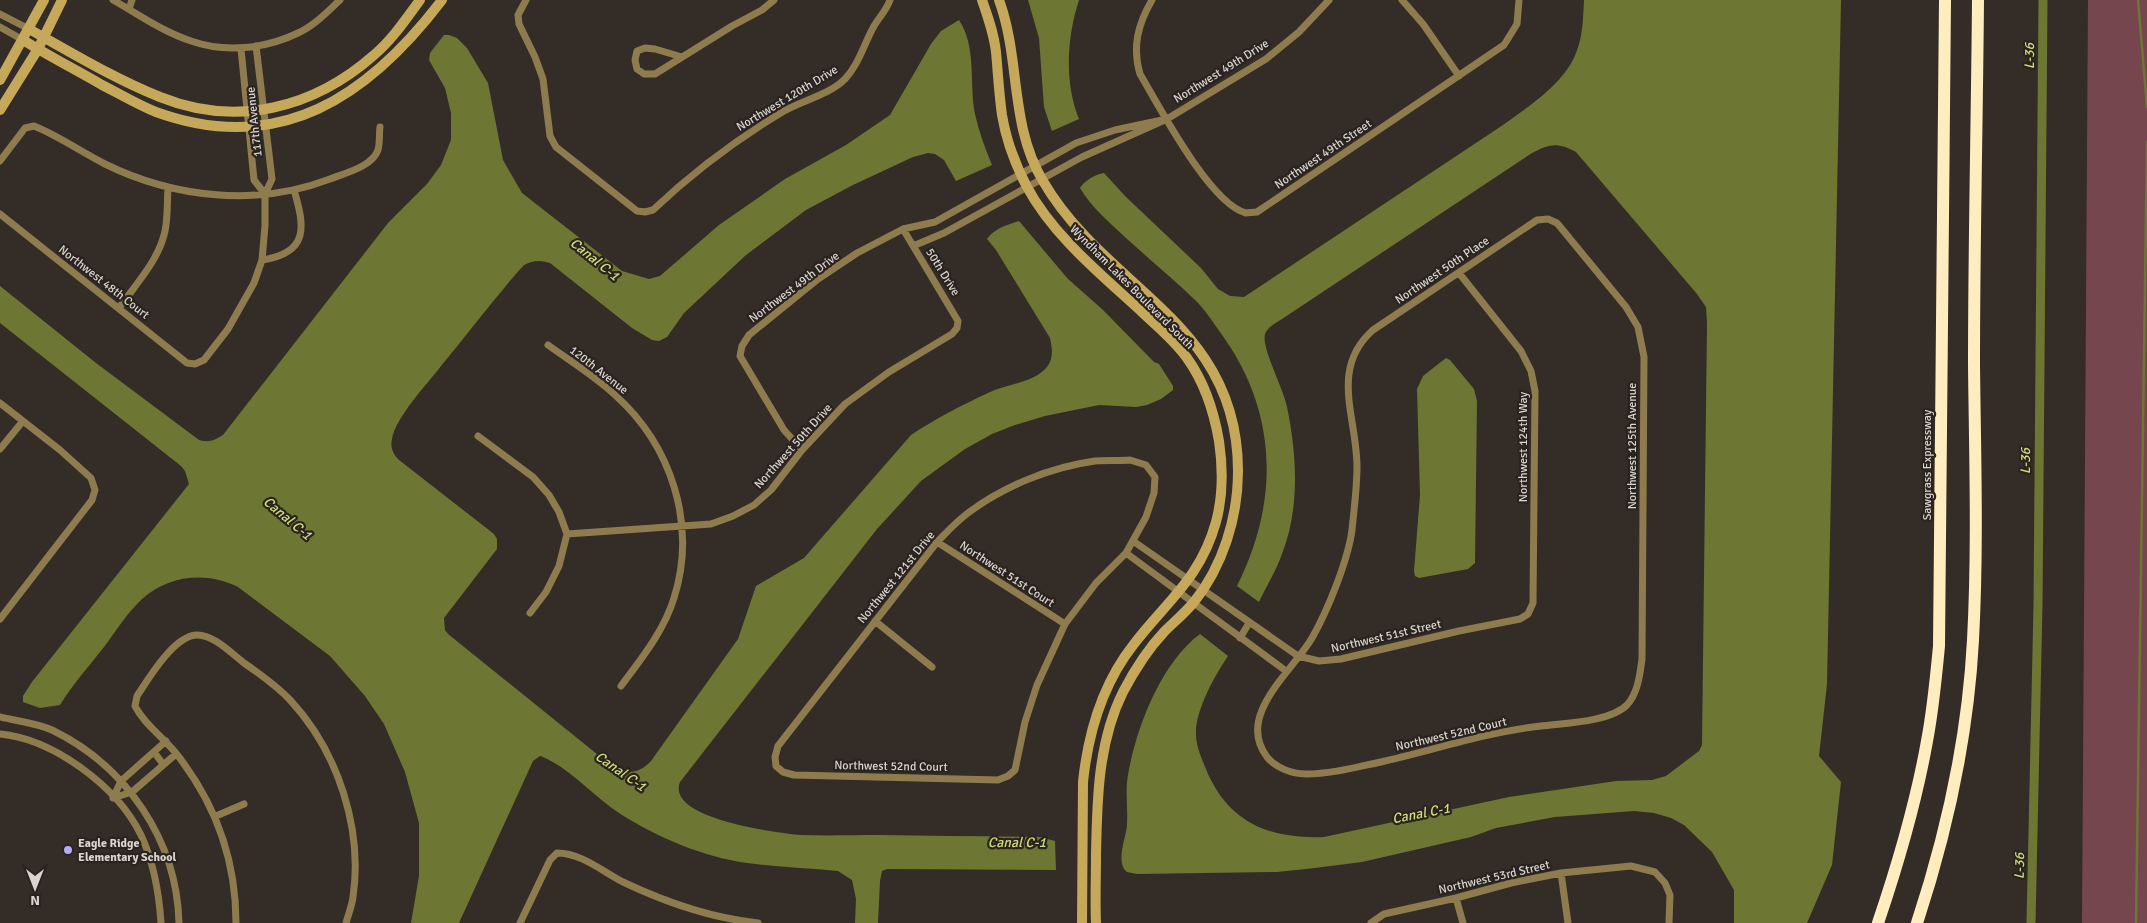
<svg xmlns="http://www.w3.org/2000/svg" width="2147" height="923" viewBox="0 0 2147 923" font-family="Signika,sans-serif">
  <style>
    .green { fill: #76464f }
    .water { fill: #6e7633 }
    .lines { fill: none; stroke-linecap: round; stroke-linejoin: round }
    .stream { stroke: #6e7633; stroke-width: 2.5 }
    .canal { stroke: #6e7633; stroke-width: 9 }
    .street { stroke: #8f7c4e; stroke-width: 7 }
    .secondary { stroke: #c6a85b; stroke-width: 10 }
    .highway { stroke: #ffedc0; stroke-width: 12 }
    .poi-dot { fill: #b2adf9; stroke: #2a231e; stroke-width: 2 }
    .labels { text-anchor: middle; stroke-width: 4.5; stroke-linejoin: round; paint-order: stroke }
    .street-label { font-size: 12px; fill: #d9d4d0; stroke: #2a231e }
    .poi-label { font-size: 12px; font-weight: bold; fill: #d9d4d0; stroke: #2a231e; text-anchor: start }
    .water-label { font-size: 14px; font-style: italic; fill: #cfdc7c; stroke: #2a231e }
  </style>
  <rect width="100%" height="100%" fill="#342d27"/>
  <path class="green" d="M2088,0h59v923h-65z"/>
  <path class="water" d="M1028,0h51c-12,37 -15,82 0,119l-27,12 -8,-24 -5,-69z
    M1584,0h257l-14,684 -8,72 22,26 -9,83 -25,58h-73v-33l-22,-38 -28,-27 -13,-7 -17,-5 -20,-2 -79,6 -59,11 -25,9 -109,25 -47,6 -38,4 -140,2 -10,-2c-12,-9 -1,-34 0,-47 1,-17 -2,-34 1,-50 8,-47 33,-112 72,-141l28,22c-13,19 -33,55 -32,78 0,14 7,27 12,40 23,50 63,65 116,63l185,-40 107,-16 36,-1 14,-4 33,-25 3,-6 5,-422 -1,-16 -9,-13 -121,-142c-19,-10 -26,-8 -44,1l-250,166c-6,4 -15,8 -17,15 -4,13 19,56 22,73 10,48 13,101 -5,147 -6,17 -16,33 -23,48l-22,-16c43,-86 41,-175 -17,-254 -8,-11 -16,-24 -26,-33 -22,-21 -45,-40 -68,-61 -16,-15 -35,-31 -46,-50 4,-7 16,-14 24,-15l22,24 75,71 17,21 12,7 14,1 259,-172c26,-19 61,-41 73,-72 7,-17 7,-35 8,-53z
    M959,20c18,27 10,64 16,94 4,18 10,34 17,51l-36,16 -12,-21 -9,-6 -7,-1 -15,4 -60,28 -47,25 -60,45 -62,58 -17,24 -8,4 -7,-1 -20,-12 -82,-65c-9,-3 -17,-3 -26,2 -29,32 -55,67 -83,101 -13,17 -46,52 -49,73 -2,8 1,15 7,21l95,74 3,5v10l-53,69 1,12 3,4 165,133c15,8 27,6 38,-6l87,-122 18,-53 48,-28 107,-123c24,-16 51,-30 77,-42 18,-9 46,-10 59,-26 7,-9 5,-19 3,-29l-54,-88 -9,-11c8,-11 20,-14 32,-18l49,58 35,31 51,52 5,2 14,22v4l-12,9 -14,6 -11,2 -37,-2 -54,11 -30,9 -23,9 -27,15 -44,32 -44,48 -197,253c-15,37 98,51 121,53 26,1 53,0 79,0 54,1 107,1 160,2l15,4 1,29 -169,-1 -5,2 -2,10 -2,42h-23l1,-24 -4,-19 -14,-9c-31,-3 -61,-4 -91,-8 -44,-6 -91,-26 -128,-50 -26,-17 -51,-47 -79,-57l-7,5 -74,162h-48l8,-47v-53l-14,-51 -21,-48 -19,-28 -35,-40 -92,-69c-31,-16 -70,-12 -96,12 -15,14 -26,32 -38,48 -15,19 -31,37 -44,58l-20,3 -17,-6v-6l9,-14 157,-198 -4,-13 -4,-5 -181,-143v-37l96,77 103,77c10,3 16,0 24,-5l165,-212 39,-39 14,-19 10,-25v-27l-6,-25 -16,-28 1,-7 14,-18h5l8,3 10,10 21,35 15,77 19,33 100,78 27,8 11,-3 59,-51 66,-46 61,-34 44,-30 41,-71 10,-13z
    M1446,358l4,2 24,29 3,12 -2,162 -7,6 -49,9 -4,-2 -1,-5 6,-76 -3,-106 6,-13z"/>
  <g class="lines">
    <path class="stream" d="M2138,0l9,107
      M2136,923l11,-781"/>
    <path class="canal" d="M2031,923l7,-318 5,-605"/>
    <path class="street" d="M113,0c25,14 50,32 78,41 34,12 74,8 107,-8 16,-7 29,-21 42,-33
      M526,0l-8,15 1,9 16,33 8,22 7,57 6,11 81,64 8,1 8,-2c40,-38 84,-71 131,-99 19,-11 45,-16 61,-32 14,-15 19,-35 29,-53 6,-10 12,-15 16,-26
      M1152,0c-14,24 -20,47 -12,74 19,32 70,130 106,139 3,0 7,-1 11,-1l247,-167 13,-21 2,-24
      M1402,0l21,24 36,52
      M129,9l3,-9
      M0,14l29,15
      M0,27l23,13
      M241,49l13,131 11,14
      M682,57l-27,-8 -10,-1 -8,3 -2,9 2,9 7,5h11l77,-48 30,-16 12,-10
      M0,161l25,-33 9,-2c25,10 47,26 71,38 69,34 152,43 225,15 15,-6 42,-12 48,-29 2,-6 1,-16 2,-23
      M0,214l187,149 8,1 9,-4 24,-31 26,-46 8,-23 3,-34v-32l7,-15 -16,-133
      M1548,219l9,4 69,84 12,20 6,30 -2,302c-2,15 -4,34 -15,46 -17,17 -63,18 -86,21 -54,6 -107,24 -160,36 -24,5 -50,12 -75,12 -14,0 -30,-6 -39,-17 -32,-42 26,-86 45,-119 16,-28 36,-78 40,-108 2,-21 5,-42 5,-63 0,-50 -28,-98 16,-137l164,-110z
      M913,246l31,-13 138,-76 85,-38 99,-60 33,-27 30,-32
      M262,260c47,-7 43,-33 32,-70
      M119,308c17,-24 40,-48 46,-77 3,-14 2,-29 3,-43
      M548,345c22,16 47,31 67,50 57,51 82,130 59,203 -10,33 -33,61 -53,88
      M0,403l60,47 31,28 4,12 -3,10 -92,119
      M478,436l55,41 16,18 10,17 8,22 -8,32 -13,26 -16,21
      M0,449l23,-28
      M802,450l-18,-20 -44,-74 2,-10 7,-11 69,-56 39,-26 46,-24 32,-7 141,-79 39,-13 52,-11
      M1130,460l16,5 9,12 -1,16 -8,24 -20,36 -30,30 -31,41 -28,61 -12,37 -10,48 -7,6 -10,4 -204,-5 -11,-3 -7,-6 -1,-9 3,-11 159,-204c10,-10 20,-21 31,-29 36,-27 83,-46 127,-52 11,-1 23,0 35,-1z
      M567,534l144,-10 22,-8 21,-11 17,-15 31,-40 43,-46 44,-32 63,-38 5,-6 1,-7 -55,-92
      M1133,541l165,115 21,5 22,-2 118,-28 61,-12 8,-5 5,-11 2,-212 -4,-20 -10,-20 -62,-78
      M937,542l128,82
      M1126,553l160,118
      M875,621l57,46
      M1240,638l9,-15
      M0,717c17,4 36,6 52,13 74,36 125,110 127,193
      M0,734c53,5 117,52 141,101 13,28 18,57 20,88
      M154,752l9,12
      M113,798l8,-17 45,-40
      M113,798l19,-6 44,-38
      M216,816l28,-12
      M1561,873l7,50
      M1456,898l7,25
      M236,923c0,-64 -21,-121 -61,-171 -13,-16 -31,-28 -40,-46l2,-10c12,-18 36,-59 59,-61 17,-1 35,18 48,28 16,11 34,24 47,38 47,51 72,128 62,196 -1,9 -5,18 -7,26
      M520,923l30,-63 7,-7c24,0 45,18 66,29 42,20 88,36 135,41
      M1371,923l13,-9 72,-16 55,-15 50,-10 70,-7 24,6 10,11 5,12 -1,28"/>
    <path class="secondary" d="M982,0c6,17 12,34 14,52 2,21 3,42 6,63 4,24 14,51 25,72 27,50 75,88 116,126 15,14 32,28 44,45 18,25 27,54 32,83 4,27 4,55 -3,81 -16,57 -49,79 -82,122 -31,39 -46,90 -51,138l-1,141
      M999,0c22,60 10,124 44,181 63,109 195,141 195,290 0,46 -15,95 -44,131 -9,11 -20,20 -30,30 -16,17 -30,39 -41,60 -25,50 -26,108 -27,163 0,23 -1,45 0,68
      M29,29c43,24 86,50 131,68 77,31 154,11 214,-42 18,-15 32,-36 46,-55
      M23,40c26,16 53,30 79,45 18,9 36,20 54,27 124,45 213,-16 286,-112
      M0,80l44,-80
      M0,110l38,-61 24,-49"/>
    <path class="highway" d="M1878,923c20,-59 38,-120 49,-182 6,-31 9,-63 12,-95l6,-646
      M1917,923c30,-91 51,-187 56,-283 5,-92 2,-184 1,-276 0,-121 3,-243 4,-364"/>
  </g>
  <circle class="poi-dot" cx="68" cy="850" r="5"/>
  <g class="labels">
    <g class="street-label">
      <text transform="translate(1221 71) rotate(-32)" y="4">Northwest 49th Drive</text>
      <text transform="translate(787 98) rotate(-31)" y="4">Northwest 120th Drive</text>
      <text transform="translate(254 122) rotate(-96)" y="4">117th Avenue</text>
      <text transform="translate(1323 154) rotate(-34)" y="4">Northwest 49th Street</text>
      <text transform="translate(1442 270) rotate(-34)" y="4">Northwest 50th Place</text>
      <text transform="translate(943 272) rotate(58)" y="4">50th Drive</text>
      <text transform="translate(104 282) rotate(38)" y="4">Northwest 48th Court</text>
      <text transform="translate(794 287) rotate(-37)" y="4">Northwest 49th Drive</text>
      <text transform="translate(1132 287) rotate(45)" y="4">Wyndham Lakes Boulevard South</text>
      <text transform="translate(599 370) rotate(38)" y="4">120th Avenue</text>
      <text transform="translate(793 446) rotate(-48)" y="4">Northwest 50th Drive</text>
      <text transform="translate(1632 446) rotate(-90)" y="4">Northwest 125th Avenue</text>
      <text transform="translate(1523 447) rotate(-90)" y="4">Northwest 124th Way</text>
      <text transform="translate(1927 465) rotate(-90)" y="4">Sawgrass Expressway</text>
      <text transform="translate(1007 574) rotate(33)" y="4">Northwest 51st Court</text>
      <text transform="translate(896 577) rotate(-51)" y="4">Northwest 121st Drive</text>
      <text transform="translate(1386 636) rotate(-13)" y="4">Northwest 51st Street</text>
      <text transform="translate(1451 734) rotate(-13)" y="4">Northwest 52nd Court</text>
      <text transform="translate(891 766) rotate(1)" y="4">Northwest 52nd Court</text>
      <text transform="translate(1494 877) rotate(-13)" y="4">Northwest 53rd Street</text>
    </g>
    <g class="poi-label">
      <text x="78" y="847">Eagle Ridge<tspan x="78" dy="14">Elementary School</tspan></text>
    </g>
    <g class="water-label">
      <text transform="translate(2029 56) rotate(-90)" y="5">L-36</text>
      <text transform="translate(595 259) rotate(39)" y="5">Canal C-1</text>
      <text transform="translate(2025 461) rotate(-90)" y="5">L-36</text>
      <text transform="translate(288 518) rotate(40)" y="5">Canal C-1</text>
      <text transform="translate(621 771) rotate(35)" y="5">Canal C-1</text>
      <text transform="translate(1421 813) rotate(-11)" y="5">Canal C-1</text>
      <text x="1017" y="847">Canal C-1</text>
      <text transform="translate(2019 866) rotate(-89)" y="5">L-36</text>
    </g>
  </g>
  <g transform="translate(35 888) rotate(180)" stroke="#2a231e" stroke-width="4" paint-order="stroke">
  <path d="M0-4L9 19L0 12L-9 19Z" fill="#d9d4d0"/>
  <text y="-8" font-size="14" font-weight="bold" text-anchor="middle" fill="#d9d4d0">N</text>
  </g>
</svg>
